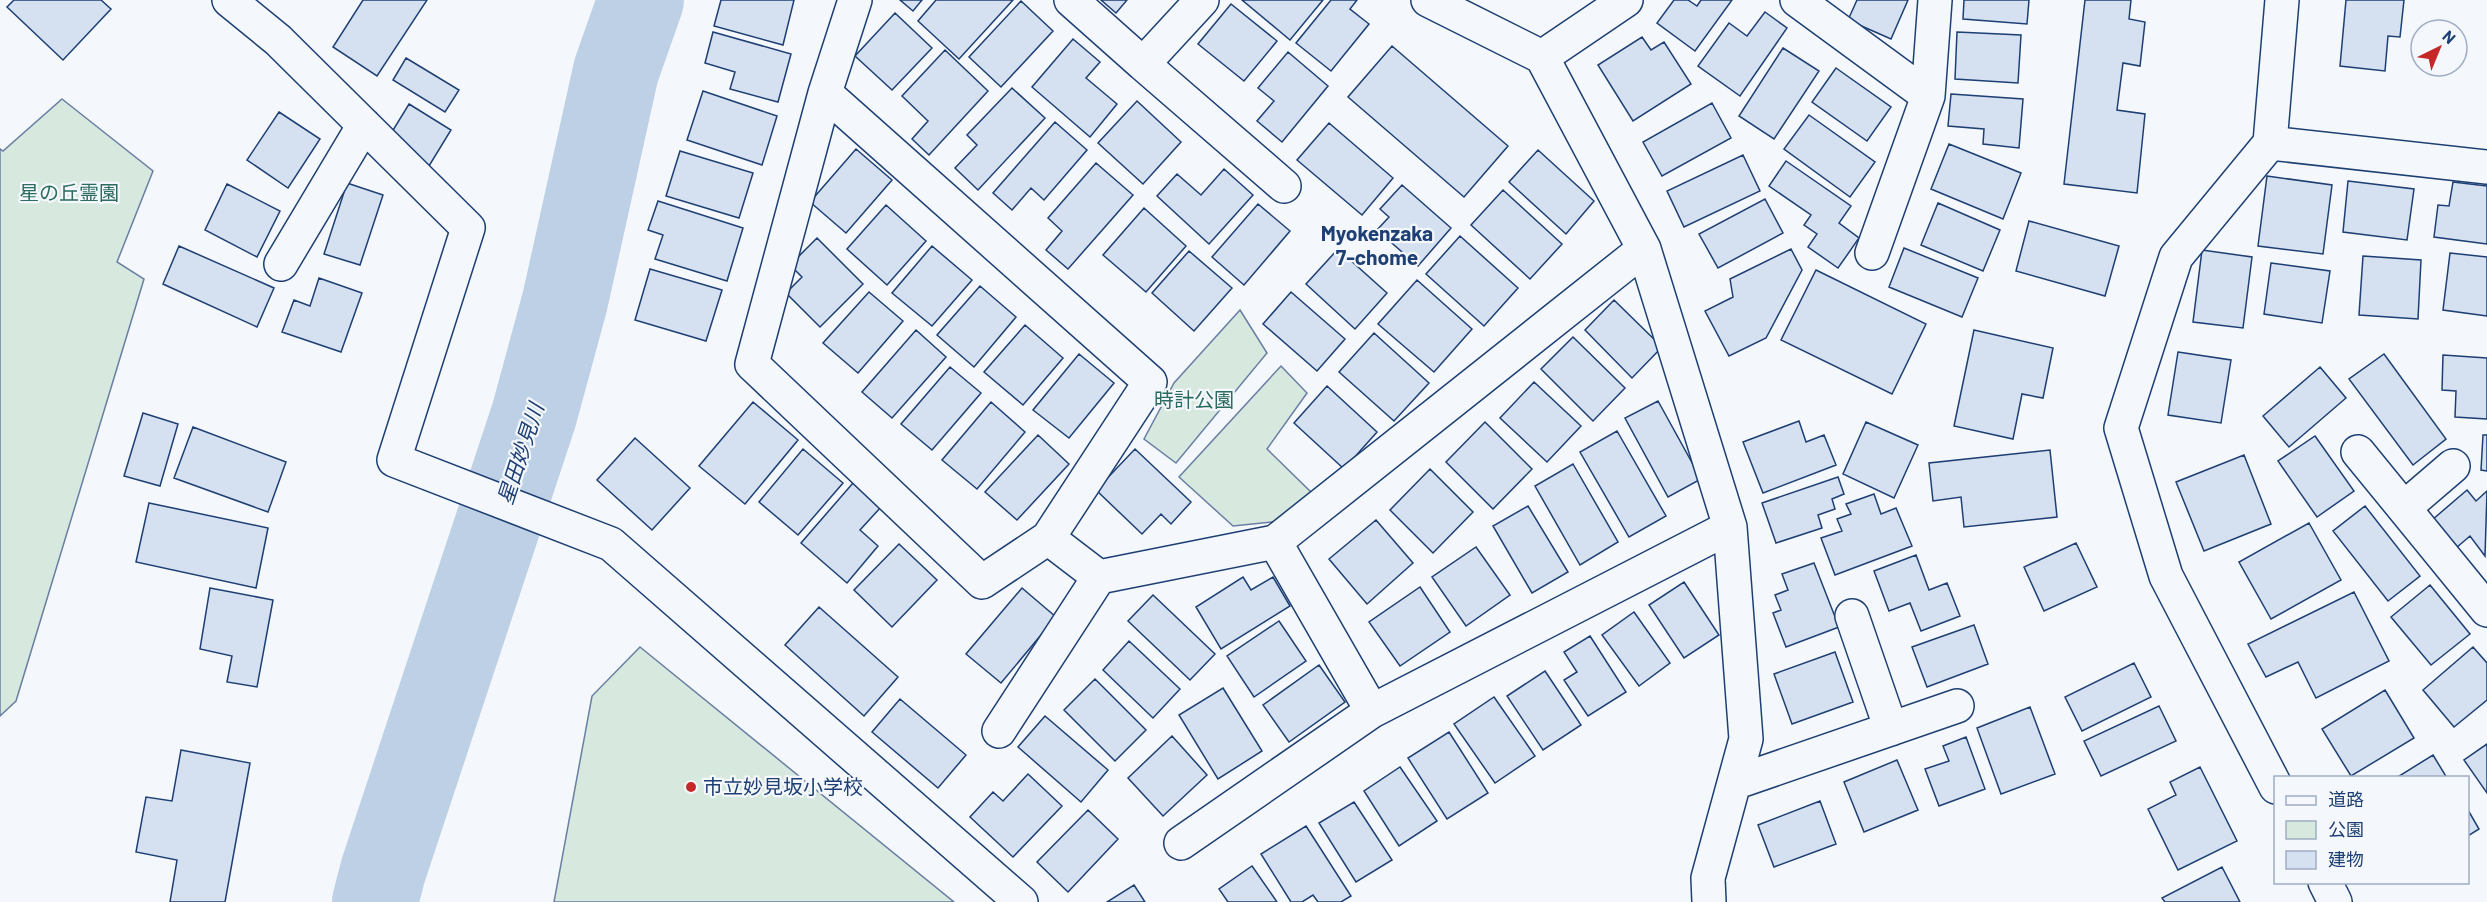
<svg xmlns="http://www.w3.org/2000/svg" width="2487" height="902" viewBox="0 0 2487 902" font-family="Barlow,'Noto Sans JP',sans-serif">
  <style>
    .green { fill: #d7e8df; stroke: #687fa3; stroke-width: 1.5 }
    .lines { fill: none; stroke-linecap: round; stroke-linejoin: round }
    .river { stroke: #bed0e5; stroke-width: 86 }
    .building { fill: #d5e0f0; stroke: #1d3f73; stroke-width: 1.5 }
    .minor-casing { stroke: #1d3f73; stroke-width: 36 }
    .minor { stroke: #f4f7fb; stroke-width: 33 }
    .poi-dot { fill: #c62828; stroke: #f4f7fb; stroke-width: 2 }
    .labels { text-anchor: middle; stroke-width: 4.5; stroke-linejoin: round; paint-order: stroke }
    .park-label { font-size: 20px; fill: #2c6c60; stroke: #f4f7fb }
    .poi-label { font-size: 20px; fill: #1d3f73; stroke: #f4f7fb; text-anchor: start }
    .neighbourhood-label { font-size: 21px; font-weight: bold; fill: #1d3f73; stroke: #f4f7fb }
    .water-label { font-size: 21px; font-style: italic; fill: #1d3f73; stroke: #f4f7fb }
  </style>
  <rect width="100%" height="100%" fill="#f4f7fb"/>
  <path class="green" d="M62,99l91,72 -36,91 27,17 -128,422 -16,15v-567l3,2z
    M1240,310l27,43 -91,110 -32,-24 30,-56z
    M1281,366l26,27 -40,56 46,45 -32,27 -48,5 -54,-49z
    M640,647l314,255h-400l38,-206z"/>
  <g class="lines">
    <path class="river" d="M375,902l8,-31 151,-456 31,-114 51,-230 25,-71"/>
  </g>
  <path class="building" d="M14,0h87l10,9 -48,51 -56,-53z
    M363,0h64l-50,76 -44,-29z
    M721,0h73l-11,45 -69,-19z
    M900,0h22l-9,11z
    M936,0h77l-54,59 -41,-38z
    M1101,0h26l-11,13z
    M1242,0h81l-33,40z
    M1331,0h26l-7,9 19,15 -38,47 -35,-28z
    M1674,0h14l9,6 4,-6h31l-37,51 -38,-28z
    M1857,0h51l-17,39 -43,-19z
    M1964,0h65l-2,24 -64,-5z
    M2085,0h46l-2,19 16,3 -5,44 -17,-3 -6,47 28,4 -8,79 -73,-9z
    M2346,0h58l-4,37 -12,-1 -3,35 -45,-5z
    M1021,1l32,30 -52,56 -32,-30z
    M1231,4l46,37 -33,40 -46,-37z
    M1765,12l22,16 -47,68 -42,-30 31,-43 18,13z
    M895,13l37,35 -40,42 -37,-34z
    M713,32l78,22 -13,48 -48,-13 5,-17 -30,-9z
    M1957,32l64,3 -3,48 -63,-4z
    M1642,37l9,13 13,-8 27,42 -58,37 -35,-56z
    M1073,39l27,23 -14,16 31,26 -27,33 -58,-50z
    M1392,46l116,100 -44,51 -116,-100z
    M1783,48l36,23 -45,68 -35,-23z
    M945,50l43,41 -59,64 -17,-16 16,-18 -26,-25z
    M1288,52l40,34 -46,56 -25,-21 17,-20 -16,-13z
    M406,58l53,32 -14,22 -52,-32z
    M1836,68l55,39 -24,34 -55,-39z
    M1012,88l33,30 -67,72 -23,-22 22,-23 -10,-10z
    M703,91l74,25 -15,49 -75,-25z
    M1951,94l72,5 -4,49 -36,-4 1,-15 -36,-3z
    M1137,101l44,41 -38,42 -45,-41z
    M1712,103l19,35 -69,38 -19,-34z
    M409,104l42,26 -22,36 -42,-26z
    M279,112l41,27 -32,49 -41,-28z
    M1809,115l66,47 -25,35 -66,-48z
    M1055,122l32,28 -43,50 -13,-12 -19,22 -19,-17z
    M1329,123l64,55 -31,37 -65,-55z
    M1949,144l72,29 -18,46 -72,-30z
    M856,149l36,31 -46,53 -36,-31z
    M1538,150l56,51 -28,33 -57,-52z
    M680,151l73,22 -14,45 -73,-22z
    M1743,155l17,36 -76,36 -17,-36z
    M1786,161l65,45 -12,17 20,15 -21,30 -30,-21 9,-13 -13,-9 7,-10 -42,-29z
    M1096,163l37,32 -65,74 -22,-19 16,-19 -14,-13z
    M1224,169l29,26 -44,49 -52,-48 20,-22 24,21z
    M2267,176l65,9 -9,69 -65,-8z
    M2348,181l66,8 -7,51 -64,-8z
    M2453,182l34,4v58l-53,-7 4,-32 11,1z
    M347,183l36,12 -23,70 -36,-11z
    M227,184l53,27 -23,46 -52,-27z
    M1402,185l49,43 -33,38 -41,-36 12,-13 -9,-8z
    M1503,190l59,54 -32,35 -59,-54z
    M1765,199l18,34 -65,35 -19,-34z
    M658,201l85,27 -16,53 -72,-22 8,-24 -15,-5z
    M1938,203l62,27 -17,41 -62,-26z
    M1258,204l32,27 -46,54 -32,-28z
    M886,205l40,36 -39,44 -40,-36z
    M1144,208l42,38 -40,46 -43,-37z
    M2029,221l90,25 -14,50 -89,-25z
    M1460,236l58,52 -34,38 -58,-52z
    M817,238l46,46 -43,43 -34,-34 16,-16 -12,-12z
    M179,246l95,42 -17,39 -94,-43z
    M932,246l40,34 -40,46 -40,-33z
    M1904,248l74,30 -16,39 -73,-30z
    M1338,249l49,44 -32,36 -49,-45z
    M1791,249l11,21 -36,68 -37,18 -24,-45 28,-14 -3,-18z
    M2202,250l50,7 -9,71 -50,-6z
    M1189,251l43,37 -38,43 -42,-38z
    M2450,253l37,4v59l-44,-6z
    M2363,256l58,4 -3,59 -59,-4z
    M2271,263l59,8 -8,52 -58,-9z
    M650,269l72,21 -16,51 -71,-21z
    M1816,270l110,54 -34,70 -111,-54z
    M319,278l43,15 -21,59 -59,-20 12,-32 16,6z
    M1417,280l55,49 -38,43 -56,-48z
    M980,286l36,31 -42,50 -37,-32z
    M869,292l34,29 -45,52 -35,-30z
    M1291,292l54,47 -28,32 -54,-47z
    M1614,300l48,47 -30,31 -47,-48z
    M1025,325l38,33 -40,47 -39,-33z
    M916,330l30,27 -54,61 -30,-26z
    M1974,330l79,18 -10,50 -21,-4 -9,45 -59,-13z
    M1374,333l55,50 -35,38 -55,-49z
    M1573,337l52,51 -32,33 -52,-52z
    M2178,352l53,8 -10,63 -53,-8z
    M1079,354l35,29 -45,55 -36,-28z
    M2384,354l62,85 -33,26 -64,-86z
    M2443,355l44,3v61l-32,-2 1,-26 -14,-1z
    M950,367l31,26 -49,57 -31,-26z
    M2320,367l26,31 -57,49 -26,-31z
    M1534,382l47,44 -34,36 -47,-44z
    M1327,386l50,46 -33,37 -50,-46z
    M1658,401l43,78 -33,18 -43,-79z
    M753,402l45,38 -53,64 -46,-38z
    M991,402l34,30 -48,57 -35,-29z
    M143,413l35,11 -18,62 -36,-10z
    M1799,421l7,21 18,-7 12,30 -73,28 -20,-51z
    M1485,422l47,47 -39,40 -47,-47z
    M1866,422l52,23 -24,53 -51,-24z
    M193,427l93,35 -18,50 -94,-34z
    M1617,431l49,85 -37,21 -49,-85z
    M1038,435l31,29 -52,56 -32,-28z
    M2483,435h4v36l-6,-1z
    M2315,436l39,55 -37,26 -39,-56z
    M635,438l55,50 -38,42 -55,-50z
    M803,449l40,34 -45,52 -39,-33z
    M1135,449l56,53 -20,22 -10,-10 -19,20 -46,-44z
    M2050,450l7,67 -93,10 -3,-30 -28,4 -4,-38z
    M2244,455l27,69 -67,27 -28,-69z
    M1573,464l45,78 -38,23 -45,-79z
    M1430,469l43,43 -40,41 -43,-43z
    M1838,477l6,17 -12,5 3,10 -17,6 4,13 -46,15 -14,-40z
    M853,483l28,24 -21,23 18,16 -31,37 -46,-40z
    M2467,490l9,11 11,-10 -2,65 -15,-20 -14,12 -24,-28z
    M1874,494l7,20 15,-6 16,38 -77,29 -14,-37 21,-7 -5,-12 14,-5 -5,-10z
    M149,503l119,25 -12,60 -120,-26z
    M1528,506l40,66 -36,21 -39,-67z
    M2365,506l55,70 -32,25 -55,-70z
    M1376,520l37,43 -46,41 -38,-45z
    M2309,523l32,57 -70,39 -32,-57z
    M2076,543l21,44 -53,24 -20,-44z
    M899,544l38,36 -45,47 -38,-37z
    M1476,547l34,48 -44,31 -34,-49z
    M1916,555l13,35 18,-7 13,33 -39,15 -11,-28 -21,8 -15,-40z
    M1814,563l25,64 -53,20 -13,-34 8,-3 -6,-15 13,-5 -6,-16z
    M1243,577l8,13 22,-13 17,29 -69,43 -25,-42z
    M1684,582l35,53 -35,23 -35,-53z
    M2430,585l40,49 -39,31 -40,-48z
    M1420,587l30,45 -50,34 -31,-44z
    M210,588l63,12 -16,87 -30,-5 5,-26 -32,-7z
    M1022,588l34,29 -55,66 -35,-29z
    M2354,592l35,69 -73,37 -18,-36 -32,15 -18,-33z
    M1153,595l62,59 -25,26 -62,-59z
    M819,607l79,70 -34,39 -79,-71z
    M1634,612l36,51 -31,23 -37,-51z
    M1279,621l27,40 -52,36 -27,-41z
    M1974,625l14,39 -61,23 -15,-40z
    M1590,636l36,56 -38,24 -24,-36 13,-8 -13,-20z
    M1129,641l51,48 -27,29 -50,-48z
    M2473,647l14,16v37l-33,27 -31,-37z
    M1835,652l18,50 -61,22 -18,-50z
    M2134,663l17,34 -69,34 -17,-34z
    M1319,665l26,37 -56,40 -26,-37z
    M1545,671l36,54 -38,25 -36,-54z
    M1095,679l51,51 -31,31 -51,-51z
    M1223,688l39,63 -44,28 -39,-64z
    M2385,690l29,48 -63,38 -29,-47z
    M1494,697l41,59 -40,27 -41,-59z
    M900,699l66,56 -28,33 -66,-56z
    M2159,706l17,35 -75,35 -17,-35z
    M2030,707l25,67 -54,20 -24,-66z
    M1045,716l63,54 -27,32 -63,-55z
    M1449,732l39,61 -41,26 -39,-61z
    M1172,736l35,39 -44,41 -35,-38z
    M1966,737l19,52 -46,17 -14,-37 24,-8 -6,-15z
    M2487,744v49l-23,-33z
    M181,750l69,13 -25,139h-55l7,-42 -41,-8 10,-55 26,4z
    M2433,755l14,23h-51z
    M1897,760l21,50 -54,22 -20,-50z
    M1400,767l37,54 -38,25 -35,-55z
    M2200,767l37,74 -59,29 -30,-61 28,-14 -6,-13z
    M1028,774l34,32 -49,51 -43,-40 23,-25 10,9z
    M1820,801l16,43 -62,23 -16,-42z
    M1354,802l38,58 -36,22 -37,-59z
    M1088,810l30,29 -50,53 -31,-30z
    M2468,810l11,19 -11,7z
    M1306,826l45,70 -10,6h-23l-5,-7 -11,7h-11l-30,-48z
    M1252,866l25,36h-49l-9,-13z
    M2222,867l18,35h-75l-3,-4z
    M1134,885l11,17h-38z"/>
  <g class="lines">
    <g class="minor-casing">
      <path id="minor" d="M229,0l49,40 190,188 -74,232 217,84 410,358
        M855,0l-30,93 -73,271 230,218 66,-44
        M1071,0l72,64 59,-64
        M1428,0l114,57 102,192 86,278 16,212 -38,139 1,24
        M1797,0l131,96
        M1542,57l84,-57
        M1143,64l141,122
        M825,93l325,289 -102,156 51,39 176,-35
        M2270,143l12,-143
        M1644,249l-369,293 97,169 358,-184
        M1872,253l56,-157 7,-96
        M281,264l83,-139
        M2358,452l129,158
        M2404,508l49,-42
        M1852,616l39,113
        M999,731l100,-154
        M1734,783l223,-77
        M2276,787l-110,-211 -45,-148 55,-171 94,-114 217,24
        M1181,843l191,-132
        M2325,882l10,20"/>
    </g>
    <use href="#minor" class="minor"/>
  </g>
  <circle class="poi-dot" cx="691" cy="787" r="6"/>
  <g class="labels">
    <g class="park-label">
      <text x="69" y="200">星の丘霊園</text>
      <text x="1194" y="407">時計公園</text>
    </g>
    <g class="poi-label">
      <text x="703" y="794">市立妙見坂小学校</text>
    </g>
    <g class="neighbourhood-label">
      <text x="1377" y="241">Myokenzaka<tspan x="1377" dy="24">7-chome</tspan></text>
    </g>
    <g class="water-label">
      <text transform="translate(521 454) rotate(-72)" y="7">星田妙見川</text>
    </g>
  </g>
  <rect x="2274" y="776" width="195" height="108" fill="#f4f7fb" stroke="#9eadc5" stroke-width="1.5"/>
  <rect x="2286" y="796" width="30" height="9" fill="#f4f7fb" stroke="#9eadc5" stroke-width="1.5"/>
  <text x="2328" y="806" font-size="18" fill="#1d3f73">道路</text>
  <rect x="2286" y="821" width="30" height="18" fill="#d7e8df" stroke="#9eadc5" stroke-width="1.5"/>
  <text x="2328" y="836" font-size="18" fill="#1d3f73">公園</text>
  <rect x="2286" y="851" width="30" height="18" fill="#d5e0f0" stroke="#9eadc5" stroke-width="1.5"/>
  <text x="2328" y="866" font-size="18" fill="#1d3f73">建物</text>
  <g transform="translate(2439 48) rotate(43)"><circle r="28" fill="#f4f7fb" stroke="#9eadc5" stroke-width="1.5"/>
  <path d="M0-4.5L10 22L0 15L-10 22Z" fill="#c62828"/>
  <text y="-9" font-size="16" font-weight="bold" text-anchor="middle" fill="#1d3f73">N</text>
  </g>
</svg>
